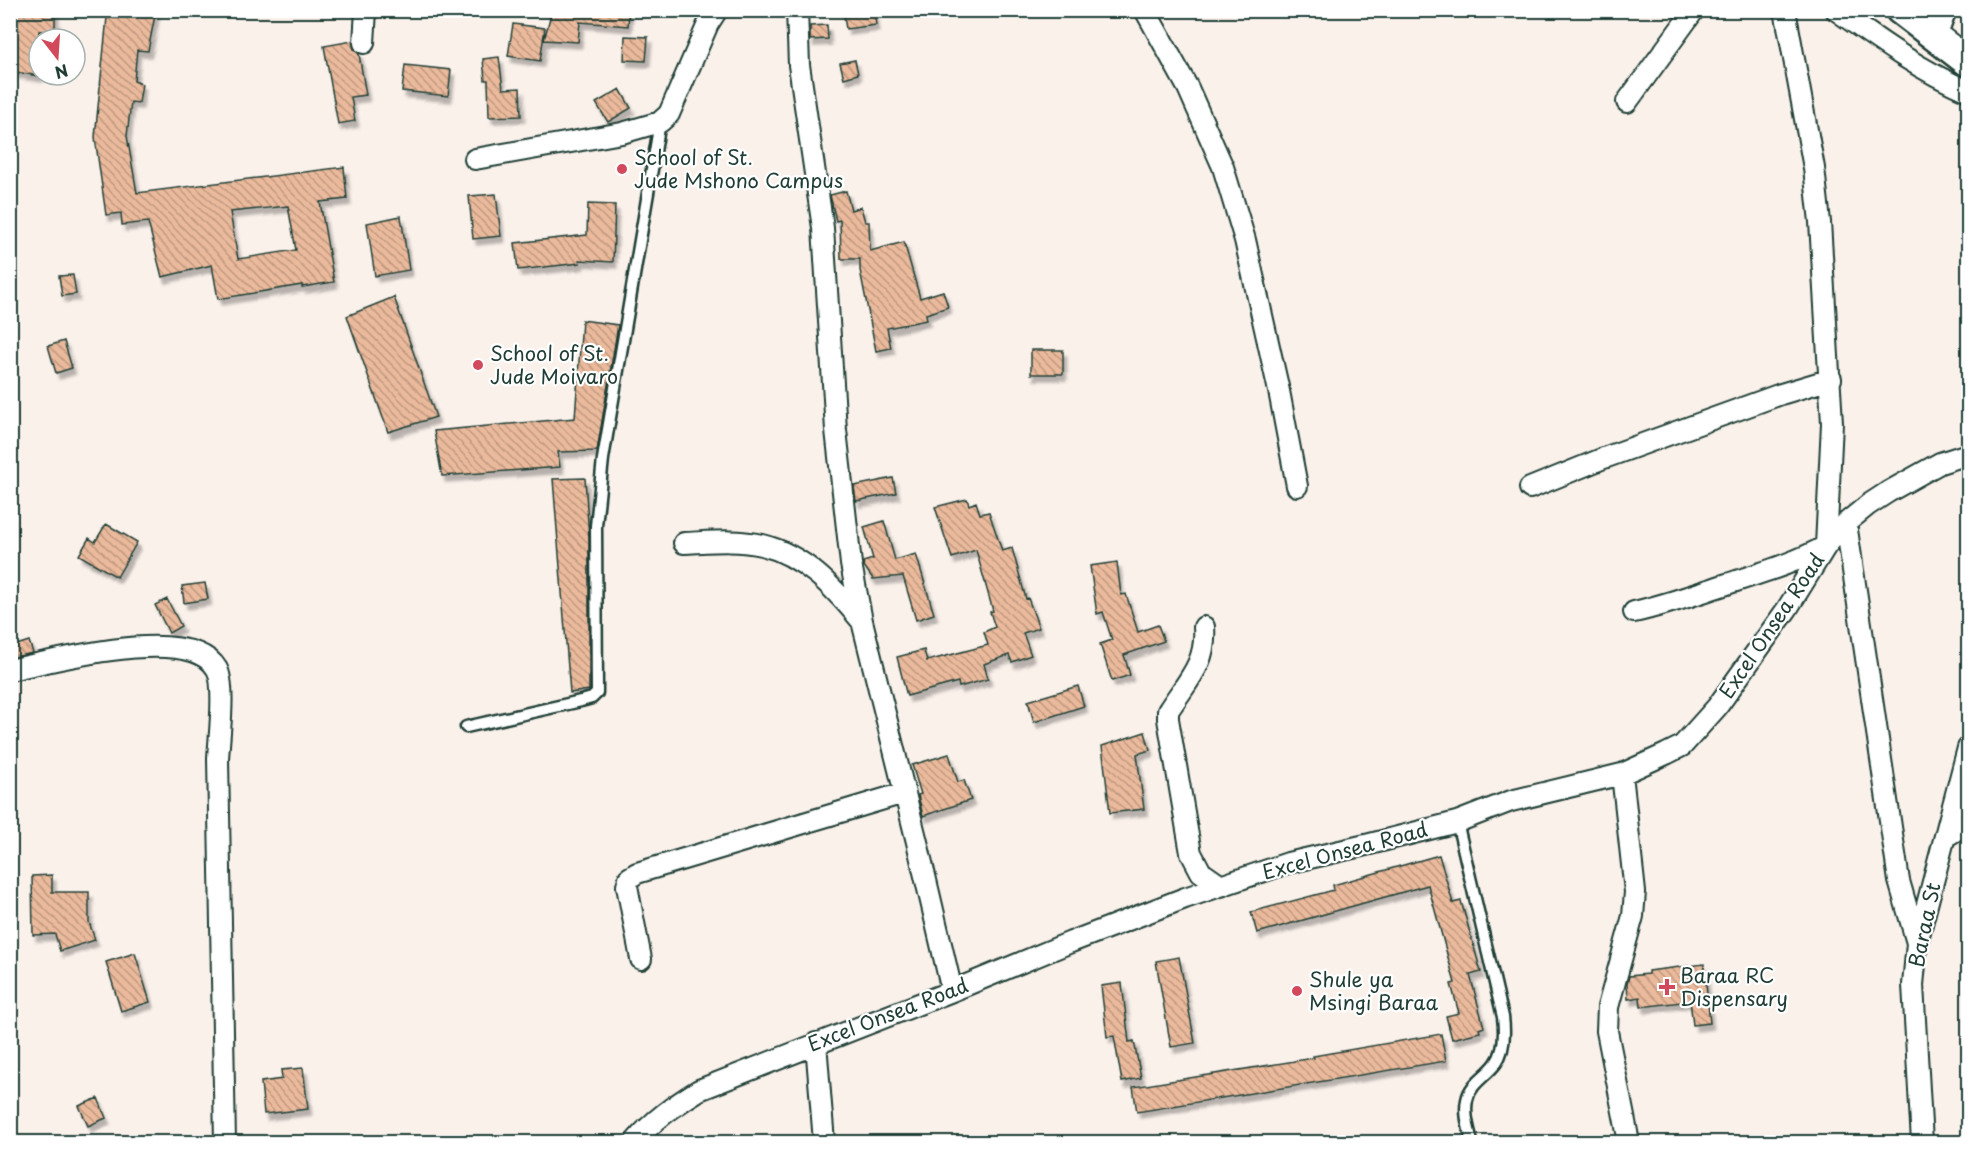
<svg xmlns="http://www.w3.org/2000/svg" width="1979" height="1153" viewBox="0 0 1979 1153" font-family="'Playpen Sans',sans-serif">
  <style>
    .building { fill: url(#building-back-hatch); stroke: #1f3d34; stroke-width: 1.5; fill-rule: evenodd; filter: url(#shadow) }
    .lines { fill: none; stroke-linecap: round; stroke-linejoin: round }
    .lane-casing { stroke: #1f3d34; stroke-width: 15 }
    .street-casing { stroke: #1f3d34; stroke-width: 24 }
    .secondary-casing { stroke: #1f3d34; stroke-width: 33 }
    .lane { stroke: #fff; stroke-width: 10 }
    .street { stroke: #fff; stroke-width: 20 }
    .secondary { stroke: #fff; stroke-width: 28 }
    .poi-dot { fill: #d1495b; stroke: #fff; stroke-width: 2 }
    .labels { text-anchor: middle; stroke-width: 4.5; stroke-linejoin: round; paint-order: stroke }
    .poi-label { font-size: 20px; fill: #1f3d34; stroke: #fff; text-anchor: start }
    .street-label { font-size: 20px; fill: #1f3d34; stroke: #fff }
  </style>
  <defs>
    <pattern id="building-back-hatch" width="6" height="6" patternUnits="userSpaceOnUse" patternTransform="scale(1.5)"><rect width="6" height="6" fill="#ebba9c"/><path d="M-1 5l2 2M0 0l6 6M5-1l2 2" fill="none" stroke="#be9880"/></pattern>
    <filter id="shadow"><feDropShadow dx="3.5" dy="6" stdDeviation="1.5" flood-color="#0004"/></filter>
  </defs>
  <rect width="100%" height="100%" fill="#fbf1eb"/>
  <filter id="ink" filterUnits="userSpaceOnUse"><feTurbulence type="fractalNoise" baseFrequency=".0167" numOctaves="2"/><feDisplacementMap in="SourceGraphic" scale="12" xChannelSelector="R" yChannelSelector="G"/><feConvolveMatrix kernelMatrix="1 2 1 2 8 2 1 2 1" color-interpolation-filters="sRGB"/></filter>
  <g filter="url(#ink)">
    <path class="building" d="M10,10h45v21h-16v45l-29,-5z
      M117,10h39l-8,41 -11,-1 -3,31 8,3 -3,19 -8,-1 -4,34 10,57 207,-26 3,32 -27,3 14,80 -32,5v-2l-84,14 -6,-34 -50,12 -14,-55 -26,3 -1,-12 -15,2 -11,-78 12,-120 11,1zM288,206l8,44 -58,9 -8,-47z
      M552,10h77l-1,16 -48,-4 -2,20 -34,-2z
      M843,10h31l2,15 -30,4z
      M513,24l32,4 -5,33 -32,-5z
      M827,25l1,14 -18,1v-14z
      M625,36l23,1 -2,24 -22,-1z
      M352,41l2,8 5,5 7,41 -15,2 4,24 -17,3 -14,-78z
      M499,57l4,32 17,-1 1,28 -32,1 -1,-37h-3l-2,-21z
      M855,60l3,14 -14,4 -4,-15z
      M405,65l46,5 -3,26 -46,-5z
      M620,89l11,19 -23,14 -12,-19z
      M846,191l5,19 10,-3 4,15h4l1,29 34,-9 16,56 23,-7 5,16 -22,7 1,6 -40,8 4,20 -15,3 -16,-81v-11h-19l-1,-39 -4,1 -6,-26z
      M496,194l5,42 -28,3 -4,-43z
      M588,204l27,1 -2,57 -34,-2 1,3 -62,7 -3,-27 72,-8z
      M401,216l8,54 -34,6 -8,-53z
      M73,275l3,19 -14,2 -3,-20z
      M394,297l42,120 -48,15 -41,-116z
      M582,320l36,5 -21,126 -39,1 2,15 -118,9 -8,-45 141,-13z
      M64,341l8,27 -16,5 -8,-27z
      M1031,350h32v24h-32z
      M585,478l4,60v152l-19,3 -17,-214z
      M893,478l3,15 -40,8 -2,-15z
      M967,499l2,6 7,-3 4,12 9,-2 13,39 10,-3 14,51 2,-1 11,30 -16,5 8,22 -19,7 -3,-7 -25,9 4,15 -29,8 -1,-5 -51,14 -10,-39 27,-7 3,11 61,-16 -4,-13 11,-5 -5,-15 3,-1 -17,-61 -24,8 -17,-51z
      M884,521l11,39 21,-6 18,60 -18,6 -13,-44 -30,3 -9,-13 -1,-4 10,-3 -9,-32z
      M106,524l31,18 -20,35 -38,-22 10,-17 6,4z
      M1117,562l4,33 5,-1 12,38 20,-7 6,16 -40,14 6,20 -18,6 -12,-37 12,-4 -9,-28 -6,2 -7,-48z
      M205,583l3,16 -24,4 -2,-17z
      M167,599l14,27 -12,7 -14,-28z
      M29,641l4,12 -23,5v-11z
      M1078,686l6,20 -50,16 -6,-21z
      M1145,732l5,18 -13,4 7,55 -34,4 -8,-67z
      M949,754l9,28 6,-2 7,20 -48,16 -5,-21 3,-1 -9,-29z
      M1439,855l14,48 8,-2 20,71 -11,3 14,52 -5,2 1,3 -28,7 -6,-23 13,-3 -8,-29 4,-1 -27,-98 -171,48 -6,-21 83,-22 -1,-5z
      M52,875v17h37v30l6,18 -35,11 -5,-17 -22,1 -1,-59z
      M135,953l15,49 -29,9 -15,-49z
      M1179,957l16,86 -24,4 -15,-86z
      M1704,964l6,59 -17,2 -3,-24 -49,6 -1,-10 -12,2 -1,-15 2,-8 19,-2v-3z
      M1122,983l7,59 5,-1 7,37 -19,4 -8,-46 -7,1 -6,-51z
      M1441,1034l5,27 -309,51 -4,-25 181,-29 -1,-2z
      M303,1068l5,41 -44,5 -3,-32 21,-3 -1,-9z
      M98,1098l8,20 -18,8 -9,-20z"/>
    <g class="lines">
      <g class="lane-casing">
        <path id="lane" d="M466,727l115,-26 11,-3 5,-5 -1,-167 7,-67 57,-337
          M1457,822l46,195c2,16 2,33 -7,46 -9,13 -26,20 -29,37 -3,14 2,29 5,42"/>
      </g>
      <g class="street-casing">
        <path id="street" d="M797,10l2,55 24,163 13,202 15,134 11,57 55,221 35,149
          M1145,10l43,78 35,79 22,73 34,151 18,95
          M1836,10c42,30 85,61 132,81
          M1936,37l10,-27
          M364,43l2,-33
          M1627,102l67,-92
          M475,159l147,-26 38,-11 9,-8 39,-90 9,-14
          M1530,488l74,-30 177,-64 50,-15
          M1846,523l53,358 18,62
          M684,543c25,-1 53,-4 78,2 42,10 72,43 98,74
          M1634,612c32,-7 62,-18 93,-28 34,-11 68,-21 99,-38l6,-123 -12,-201 -6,-54 -29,-158
          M1204,627c3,37 -17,54 -36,84v8l23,134 10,19 20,14
          M10,670c43,-9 181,-47 207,-1 9,17 2,69 1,90l7,383
          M1622,774l13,118 -2,24 -25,91 -1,24 22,111
          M1945,837l23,-14
          M641,959l-14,-73 2,-8 8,-5 267,-80
          M816,1043l8,99
          M635,1142c18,-22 40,-37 64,-52l253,-99 119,-49 114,-44 103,-35 82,-19 87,-22 54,-21 111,-27 44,-20 16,-8 35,-39 70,-98 39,-63 20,-23 22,-18 20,-13 52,-29 28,-9
          M1922,1142l-9,-157 4,-42 51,-195"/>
      </g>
      <g class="secondary-casing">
        <path id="secondary" d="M1900,10l68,52"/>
      </g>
      <use href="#lane" class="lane"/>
      <use href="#street" class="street"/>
      <use href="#secondary" class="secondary"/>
    </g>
  </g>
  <g class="poi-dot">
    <circle cx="622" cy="169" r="6"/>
    <circle cx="478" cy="365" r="6"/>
    <path d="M1664 978h6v6h6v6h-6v6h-6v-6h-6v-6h6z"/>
    <circle cx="1297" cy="991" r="6"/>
  </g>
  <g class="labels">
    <g class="poi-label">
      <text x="634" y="165">School of St.<tspan x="634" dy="23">Jude Mshono Campus</tspan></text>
      <text x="490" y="361">School of St.<tspan x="490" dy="23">Jude Moivaro</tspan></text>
      <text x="1680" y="983">Baraa RC<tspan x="1680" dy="23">Dispensary</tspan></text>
      <text x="1309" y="987">Shule ya<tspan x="1309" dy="23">Msingi Baraa</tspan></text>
    </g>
    <g class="street-label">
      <text transform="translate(1772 626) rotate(-56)" y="7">Excel Onsea Road</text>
      <text transform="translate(1345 851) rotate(-15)" y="7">Excel Onsea Road</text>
      <text transform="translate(1925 925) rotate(-78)" y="7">Baraa St</text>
      <text transform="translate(888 1015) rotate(-21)" y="7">Excel Onsea Road</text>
    </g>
  </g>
  <rect width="1979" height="1153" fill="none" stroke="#fff" stroke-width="36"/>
  <rect x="18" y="18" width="1943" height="1117" fill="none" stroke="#1f3d34" stroke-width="2" filter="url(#ink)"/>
  <g transform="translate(57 57) rotate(163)"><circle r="28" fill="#ffffff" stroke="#a5b1ae" stroke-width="1.5"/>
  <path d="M0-4.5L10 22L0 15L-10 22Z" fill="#d1495b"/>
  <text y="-9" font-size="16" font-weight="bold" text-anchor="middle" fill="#1f3d34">N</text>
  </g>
</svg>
